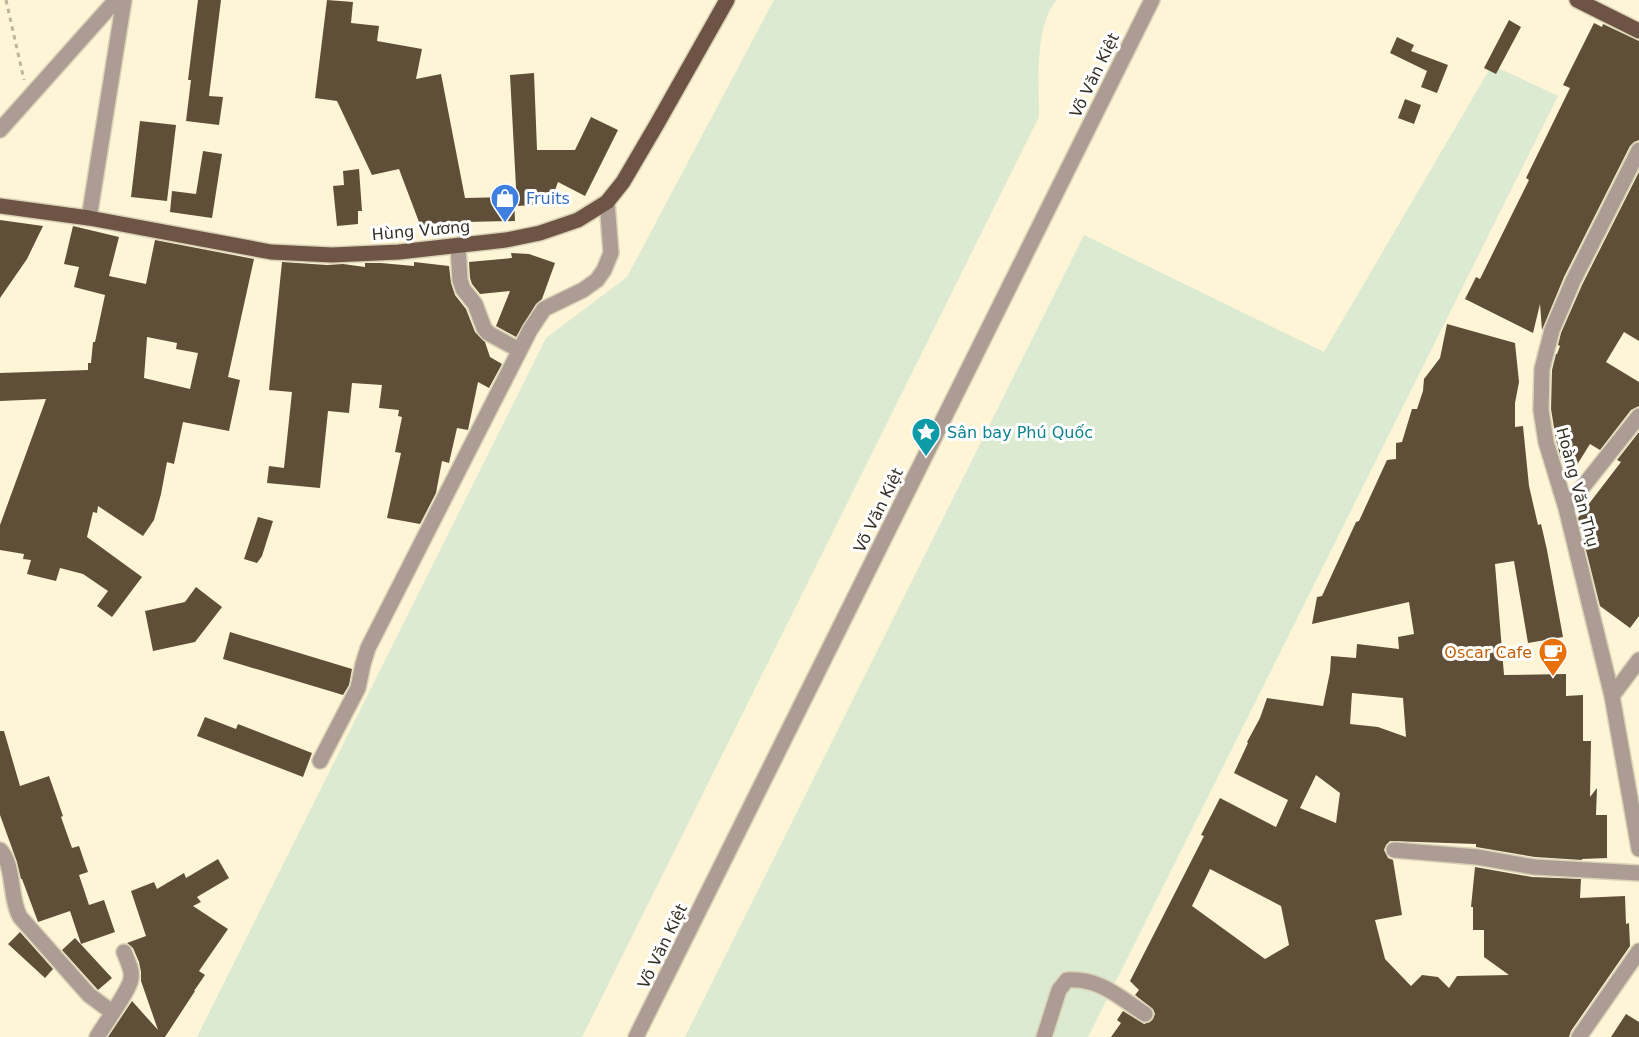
<svg xmlns="http://www.w3.org/2000/svg" width="1639" height="1037" viewBox="0 0 1639 1037" font-family="'DejaVu Sans',sans-serif">
  <style>
    .green { fill: #dbead1 }
    .building { fill: #5f4f38; fill-rule: evenodd }
    .lines { fill: none; stroke-linecap: round; stroke-linejoin: round }
    .minor-casing { stroke: #dad2b6; stroke-width: 18 }
    .major-casing { stroke: #dad2b6; stroke-width: 18 }
    .path { stroke: #bdb59d; stroke-width: 3; stroke-dasharray: 4.5 4.5; stroke-linecap: butt }
    .minor { stroke: #ac9c93; stroke-width: 15 }
    .major { stroke: #6e5445; stroke-width: 15 }
    .labels { text-anchor: middle; stroke-width: 6; stroke-linejoin: round; paint-order: stroke }
    .street-label { font-size: 16px; fill: #353126; stroke: #fff }
    .shop-label { font-size: 16px; fill: #366cbe; stroke: #fff; text-anchor: start }
    .culture-label { font-size: 16px; fill: #0d838f; stroke: #fff; text-anchor: start }
    .food-label { font-size: 16px; fill: #c56008; stroke: #fff; text-anchor: end }
  </style>
  <rect width="100%" height="100%" fill="#fef5d6"/>
  <path class="green" d="M774,0h283c-23,25 -18,84 -18,117l-457,920h-385l349,-699 81,-61z
    M1492,65l66,31 -470,941h-403l399,-802 240,117z"/>
  <path class="building" d="M198,0h23l-12,96 14,1 -4,28 -33,-4 5,-41h-3z
    M327,0l26,2 -2,21 28,3 -2,15 45,8 -6,30 25,-5 24,124 49,-1 1,24 -51,1 -42,8 -23,-61 -27,6 -35,-74 -22,-3z
    M1509,20l12,7 -25,47 -12,-6z
    M1594,23l8,4 1,-3 36,17v99l-5,2 -4,4 -66,131 -22,53 -2,-26 -7,29 -68,-34 11,-22 4,2 49,-99 -3,-2 44,-90 -7,-3z
    M1397,37l17,8 -3,6 37,14 -11,28 -16,-6 6,-16 -37,-18z
    M534,73l3,77h38l16,-33 27,13 -33,66 -27,-14 -8,22 -33,2 -7,-131z
    M1405,99l16,6 -7,19 -16,-6z
    M140,121l36,4 -9,76 -36,-4z
    M203,151l19,3 -10,64 -42,-6 2,-21 24,3z
    M359,169l3,42h-4v13l-21,2 -4,-40 11,-1 -1,-14z
    M1639,172v169l-15,-9 -18,30 33,20v24l-8,4 -31,40 -10,-6 -15,24 -14,-9 -5,-19 -5,-31 1,-39 4,-16h1l3,-8 -2,-1 3,-12 21,-48z
    M0,220l43,6 -16,33 -27,39z
    M73,226l46,11 -10,39 37,8 9,-44 99,19 -26,118 12,3 -11,51 -46,-9 -9,42 -7,-2 -6,32 -7,26 -11,16 -45,-30 -1,7 -4,-1 -6,25 55,40 -30,40 -15,-11 11,-15 -25,-17 -23,-6 -4,13 -29,-7 4,-14 -8,-1 1,-5 -24,-4v-25l46,-126 -46,2v-28l88,-3v-7h3l2,-21h2l10,-47 -31,-8 5,-20 -15,-3zM147,337l30,6 -1,6 22,4 -8,36 -46,-11z
    M511,253l18,1 26,9 -13,36 -6,5 -20,33 -20,-11 14,-35 -30,3 -8,-10 -2,-6 -1,-16 43,-4z
    M282,262l45,3 16,-1 22,3v-4h16l33,3v-4l35,4 2,17 4,12 11,14 9,23 10,10 5,15 12,7 -13,24 -11,-6 -10,48 -11,-2 -8,35 -7,-2 -6,32 -16,31 -33,-6 14,-65 -6,-1 7,-35 -4,-1 1,-6 -20,-2 3,-23 -30,-2 -3,30 -21,-2 -8,77 -53,-5 2,-17 15,2 8,-76 -23,-2z
    M1447,324l68,19 4,39 -4,21v24l8,-1 6,60 9,39 3,-1 6,26 16,87 -35,6 -14,-82 -19,3 9,111 62,-1v22l17,-1v46h8l-1,56 7,-9 -1,27h11v43l-25,1v1l-47,-3 -59,-10v-3l-86,-3 -4,4 -2,5 4,8 5,2 9,55 -27,5 10,39 26,27 11,-11 16,2 11,11 8,-12 52,-1 -25,-18v-27h-11v-23h-2l4,-40 57,10 49,2 -1,19 45,-2 1,28 3,-1 1,23 -59,85 -2,6h-458l10,-14 -4,-3 6,-9 21,13 6,-2 3,-3 2,-5 -2,-5 -18,-14 4,-5 -9,-9 74,-145 -3,-1 19,-37 56,29 12,-27 -54,-27 14,-30 -1,-1 13,-24 7,-20 56,8 7,-34 1,-16 25,2 1,-14 42,5 -1,-12 16,-3 -5,-32 -97,22 5,-27 5,-1 34,-74 3,-1 28,-61 9,-1v-16l6,-1 10,-33h5l6,-18 1,-12 16,-21zM1352,693l51,5 3,39 -28,-10 -28,-3zM1316,775l24,18 -4,30 -36,-15zM1210,869l71,37 8,39 -24,14 -73,-53z
    M1639,432v184l-9,12 -30,-22 -22,-88 43,-56 -4,-2z
    M258,517l15,4 -11,35 -5,7 -13,-4z
    M196,587l26,20 -27,35 -42,9 -8,-40 40,-9z
    M230,632l122,37 -3,16 -6,10 -120,-36z
    M205,717l31,12 2,-5 74,29 -9,24 -106,-41z
    M0,731h4l16,55 29,-10 14,40 -2,1 11,31 7,-2 9,26 -9,3 10,30 15,-5 11,32 -34,12 -11,-33 -32,11 -16,-43h-1l-4,-17 -17,-47z
    M218,859l11,19 -32,19 4,5 -8,4 35,23 -29,42 6,4 -11,16h1l-30,46h-57l24,-36 26,29 -17,-49v-9l-2,-10 -6,-14 -6,-5 19,-7 -15,-45 23,-9 3,7 27,-16 2,5z
    M20,932l33,37 -8,9 -37,-34z
    M75,938l37,40 -14,12 -36,-40z
    M1626,1014l13,8v15h-28z"/>
  <g class="lines">
    <g class="minor-casing">
      <path id="minor" d="M0,130l116,-130
        M1639,150l-66,131 -21,49 -10,39 -1,41 5,32 20,66 46,188 27,153
        M89,218l35,-218
        M458,245l2,35 3,9 12,15 9,24 4,5 31,17
        M1566,508l73,-92
        M1612,696l27,-36
        M320,761l38,-73 5,-24 5,-16 162,-318 14,-21 39,-19 14,-10 7,-10 7,-17 -4,-51
        M0,850c15,16 9,47 20,67l69,78 23,17
        M1394,850l83,7 57,10 105,6
        M97,1037c7,-12 32,-46 34,-58 2,-8 -4,-19 -7,-27
        M636,1037l516,-1037
        M1044,1037l15,-47 8,-10c33,-2 52,17 78,34
        M1579,1037l60,-86"/>
    </g>
    <g class="major-casing">
      <path id="major" d="M1577,0l62,31
        M0,206l89,12 182,34 61,3 67,-3 107,-12 34,-7 38,-13 29,-18 16,-20 34,-58 70,-124"/>
    </g>
    <path class="path" d="M6,0l18,80"/>
    <use href="#minor" class="minor"/>
    <use href="#major" class="major"/>
  </g>
  <defs>
    <g id="shop-pin" transform="scale(1.5)"><path d="M0 17L-7.5 6A9.5 9.5 0 1 1 7.5 6Z" fill="#3f7fe0" stroke="#fff"/><path d="M-5-2.5h2.3a2.7 3.5 0 0 1 5.4 0H5L5.5 6h-11ZM-1.5-2.5h3a1.5 2.3 0 0 0-3 0Z" fill="#fff"/></g>
    <g id="sight-pin" transform="scale(1.5)"><path d="M0 17L-7.5 6A9.5 9.5 0 1 1 7.5 6Z" fill="#0f9aa8" stroke="#fff"/><path d="M0-6L1.8-2.2L6-1.7L2.9 1.2L3.7 5.4L0 3.3L-3.7 5.4L-2.9 1.2L-6-1.7L-1.8-2.2Z" fill="#fff"/></g>
    <g id="cafe-pin" transform="scale(1.5)"><path d="M0 17L-7.5 6A9.5 9.5 0 1 1 7.5 6Z" fill="#e8710a" stroke="#fff"/><path d="M-5.5-4.5H6V0H3Q3 3.5 0 3.5H-2.5Q-5.5 3.5-5.5 0ZM3-3.2v2h1.7v-2ZM-6 4.5H4V6H-6Z" fill="#fff"/></g>
  </defs>
  <g fill-rule="evenodd">
    <use href="#shop-pin" x="505" y="198"/>
    <use href="#sight-pin" x="926" y="432"/>
    <use href="#cafe-pin" x="1553" y="652"/>
  </g>
  <g class="labels">
    <g class="street-label">
      <text transform="translate(1094 75) rotate(-64)" y="6">Võ Văn Kiệt</text>
      <text transform="translate(421 230) rotate(-5)" y="6">Hùng Vương</text>
      <text transform="translate(1578 487) rotate(75)" y="6">Hoàng Văn Thụ</text>
      <text transform="translate(878 510) rotate(-64)" y="6">Võ Văn Kiệt</text>
      <text transform="translate(662 946) rotate(-64)" y="6">Võ Văn Kiệt</text>
    </g>
    <g class="shop-label">
      <text x="526" y="204">Fruits</text>
    </g>
    <g class="culture-label">
      <text x="947" y="438">Sân bay Phú Quốc</text>
    </g>
    <g class="food-label">
      <text x="1532" y="658">Oscar Cafe</text>
    </g>
  </g>
</svg>
